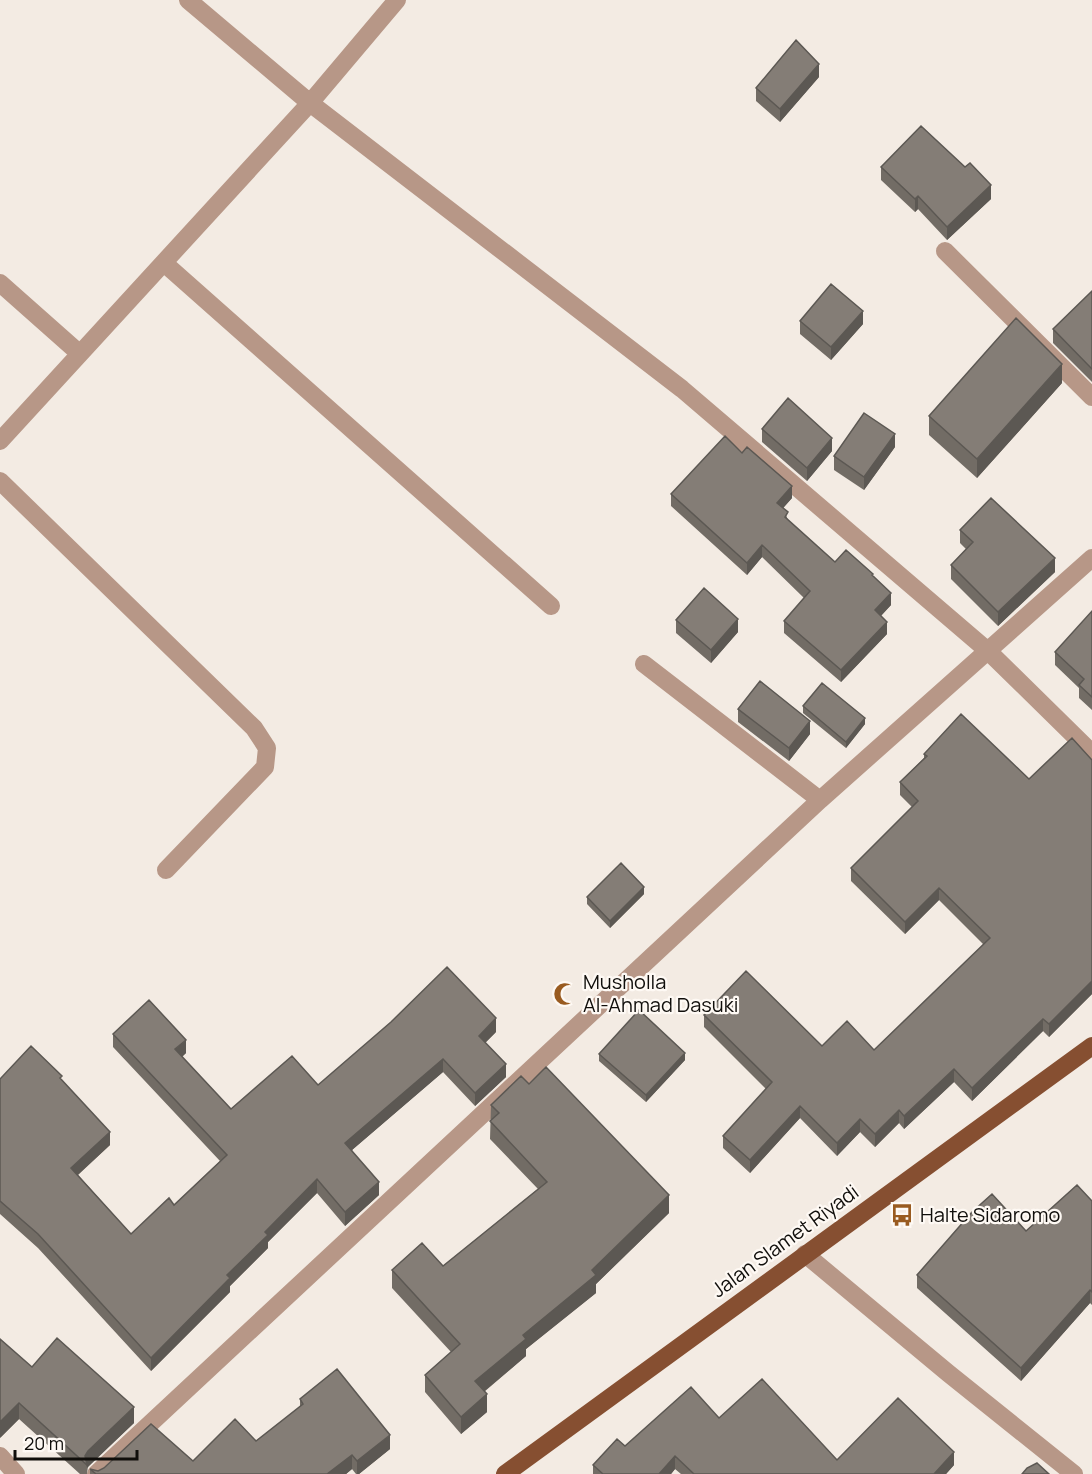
<svg xmlns="http://www.w3.org/2000/svg" width="1092" height="1474" viewBox="0 0 1092 1474" font-family="Manrope,sans-serif">
  <style>
    .lines { fill: none; stroke-linecap: round; stroke-linejoin: round }
    .minor { stroke: #b79787; stroke-width: 18 }
    .major { stroke: #864f31; stroke-width: 18 }
    .wall { fill: #726c65 }
    .shaded-wall { fill: #5c5853 }
    .building { fill: #847d76; stroke: #5c5853; stroke-width: 1.5 }
    .labels { text-anchor: middle; stroke-width: 4.5; stroke-linejoin: round; paint-order: stroke }
    .poi-label { font-size: 20px; fill: #100e0b; stroke: #fef9f4; text-anchor: start }
    .street-label { font-size: 20px; fill: #100e0b; stroke: #fef9f4 }
  </style>
  <rect width="100%" height="100%" fill="#f3ebe3"/>
  <g class="lines">
    <path class="minor" d="M188,0l122,103 372,286 306,262 104,102
      M945,251l147,146
      M164,263l387,343
      M0,283l79,70
      M0,441l310,-338 87,-103
      M0,481l254,247 13,20 -2,19 -99,103
      M644,664l176,136
      M805,1254l143,119 126,101
      M0,1456l16,18
      M96,1474l724,-674 272,-242"/>
    <path class="major" d="M505,1474l587,-428"/>
  </g>
  <path class="wall" d="M819,77l-39,45 -24,-21v-13z
    M881,167h84l26,32 -44,41 -29,-31 -3,3 -34,-32z
    M1092,291v91l-39,-39v-14z
    M800,321l63,3 -32,36 -31,-26z
    M1062,383l-85,95 -48,-43v-19z
    M762,429l70,22 -25,30 -45,-39z
    M895,447l-31,43 -30,-20v-14z
    M671,494l121,4 -9,10 5,12 47,42 38,14 18,29 -10,11 6,18 -46,48 -57,-49v-12l20,-23 -42,-41 -15,18 -76,-69z
    M960,530l95,42 -57,54 -47,-47v-14l15,-16 -6,-6z
    M1092,611v99l-13,-12v-10l-24,-23v-13z
    M676,620l62,12 -27,31 -35,-30z
    M803,706l62,18 -19,24 -43,-35z
    M738,709l72,25 -21,27 -51,-39z
    M924,754l105,25 63,-19v234l-43,43 -6,-6 -71,70 -18,-19 -50,47 -5,-6 -24,24 -15,-15 -23,24 -37,-38 -50,55 -27,-25v-12l43,-47 -62,-62v-12l118,31 52,4 110,-105 -45,-45 -34,34 -54,-53v-13l61,-61 -12,-12v-13l24,-24z
    M644,894l-34,34 -23,-24v-7z
    M496,1032l-11,11 21,34 -31,29 -32,-34 -91,78 27,45 -34,31 -28,-33 -49,49v6l-38,38v6l-79,79 -113,-123 -38,-34v-135l62,1 48,65 -32,30 53,59 43,-29 46,-44 -107,-114v-13l73,19 -4,4 49,52 87,-24z
    M599,1054l86,6 -39,42 -47,-41z
    M529,1084l140,129 -73,71v9l-70,56v7l-42,36 3,20 -26,22 -36,-42v-17l26,-23 -59,-64v-18l51,-4 95,-77 -48,-50 1,-34z
    M1092,1201v104l-2,-2 -69,78 -104,-93v-13l109,-44z
    M32,1367l102,56 -46,43 -1,8h-7l-61,-55 -19,19z
    M300,1399l90,50 -31,25h-3l-4,-5 -6,5h-256v-5l8,2 95,-10 63,-20 44,-34z
    M719,1418l118,42 117,5 -8,9h-265l-6,-5 -4,5h-78v-9l32,-19z"/>
  <path class="shaded-wall" d="M819,64v13l-39,45v-13z
    M991,185v14l-44,41v-13z
    M918,196v13l-3,3v-13z
    M863,311v13l-32,36v-13z
    M1062,364v19l-85,95v-19z
    M895,434v13l-31,43v-13z
    M832,438v13l-25,30v-13z
    M792,486v12l-15,17v-12z
    M762,545v12l-15,18v-12z
    M1055,558v14l-57,54v-14z
    M891,593v12l-16,17v-12z
    M738,619v13l-27,31v-13z
    M887,622v12l-46,48v-12z
    M865,718v6l-19,24v-6z
    M810,721v13l-21,27v-13z
    M644,887v7l-34,34v-7z
    M939,888v12l-34,34v-12z
    M1092,981v13l-43,43v-13z
    M496,1018v14l-17,17v-13z
    M1043,1019v12l-71,70v-13z
    M186,1040v13l-11,10v-14z
    M685,1053v7l-39,42v-7z
    M443,1059v13l-98,84v-13z
    M506,1064v13l-31,29v-13z
    M954,1069v13l-50,47v-13z
    M800,1106v12l-50,55v-13z
    M899,1110v13l-24,24v-13z
    M860,1119v13l-23,24v-13z
    M110,1132v13l-39,36v-13z
    M317,1179v14l-49,49v6l-38,38v6l-79,79v-13l76,-83 38,-43z
    M379,1182v13l-34,31v-14z
    M669,1195v18l-73,71v9l-70,56v7l-51,43v-18l48,-46 69,-65z
    M1090,1290v13l-69,78v-13z
    M487,1394v18l-26,22v-17z
    M19,1403v16l-19,19v-16z
    M134,1407v16l-47,45 -2,-12 3,-5z
    M390,1435v14l-31,25h-2v-13z
    M954,1452v13l-8,9h-12z
    M352,1455v14l-6,5h-19z
    M675,1456v13l-4,5h-12z"/>
  <path class="building" d="M796,40l23,24 -39,45 -24,-21z
    M921,126l44,41 5,-4 21,22 -44,42 -29,-31 -3,3 -34,-32z
    M831,284l32,27 -32,36 -31,-26z
    M1092,291v78l-39,-40z
    M1016,318l46,46 -85,95 -48,-43z
    M788,398l44,40 -25,30 -45,-39z
    M864,413l31,21 -31,43 -30,-21z
    M725,436l17,17 5,-6 45,39 -15,17 11,9 -3,5 50,45 11,-12 27,24 -1,1 19,18 -16,17 12,12 -46,48 -57,-49 26,-30 -48,-46 -15,18 -76,-69z
    M991,498l64,60 -57,54 -47,-47 22,-23 -13,-12z
    M704,588l34,31 -27,31 -35,-30z
    M1092,611v86l-13,-12 5,-6 -29,-27z
    M760,681l50,40 -21,27 -51,-39z
    M822,683l43,35 -19,24 -43,-36z
    M961,714l68,65 43,-41 20,22v221l-43,43 -6,-5 -71,69 -18,-19 -50,47 -5,-6 -24,24 -15,-15 -23,24 -37,-37 -50,54 -27,-24 49,-54 -68,-67 42,-44 76,75 25,-25 27,29 116,-112 -51,-50 -34,34 -54,-54 67,-67 -18,-19 27,-26 -3,-2z
    M621,863l23,24 -34,34 -23,-24z
    M447,967l49,51 -17,18 27,28 -31,29 -32,-34 -98,84 34,39 -34,30 -28,-33 -52,53 3,3 -41,40 3,3 -79,80 -113,-124 -38,-33v-122l31,-33 31,30 -2,2 50,54 -39,36 60,66 38,-36 5,7 53,-50 -114,-121 36,-34 37,40 -11,9 56,60 61,-53 26,29 73,-63z
    M639,1010l46,43 -39,42 -47,-41z
    M546,1067l123,128 -77,75 4,5 -73,60 3,4 -51,42 12,13 -26,23 -36,-42 35,-31 -68,-74 30,-27 21,23 104,-84 -57,-61 9,-8 -8,-8 30,-29 8,8z
    M1077,1185l15,16v91l-2,-2 -69,78 -104,-93 55,-63 20,-18 34,37z
    M57,1338l77,69 -46,44 -3,5 2,9 -68,-62 -19,19v-83l32,28z
    M337,1369l53,66 -33,26 -5,-6 -25,19h-231l-6,-5 8,2 6,-3 47,-44 42,37 42,-42 21,22 47,-37 -3,-5z
    M762,1379l75,81 61,-62 56,54 -20,22h-240l-19,-18 -16,18h-56l-10,-9 24,-26 8,7 66,-59 28,31z
    M1037,1463l12,11h-27l5,-6z"/>
  <defs>
    <g id="mosque-bare" transform="scale(1.8)"><path d="M3.5-4.9A6 6 0 1 0 3.5 4.9A5 5 0 1 1 3.5-4.9Z" fill="#995b20" stroke="#fef9f4" stroke-width="2.5" paint-order="stroke"/></g>
    <g id="bus-bare" transform="scale(1.8)"><path d="M-5-6H5V4H4V6H2V4H-2V6H-4V4H-5ZM-3.5-4V0h7V-4ZM-3.5 1.2v1.5H-2V1.2ZM2 1.2v1.5H3.5V1.2Z" fill="#995b20" stroke="#fef9f4" stroke-width="2.5" paint-order="stroke"/></g>
  </defs>
  <g fill-rule="evenodd">
    <use href="#mosque-bare" x="565" y="994"/>
    <use href="#bus-bare" x="902" y="1215"/>
  </g>
  <g class="labels">
    <g class="poi-label">
      <text x="583" y="989">Musholla<tspan x="583" dy="23">Al-Ahmad Dasuki</tspan></text>
      <text x="920" y="1222">Halte Sidaromo</text>
    </g>
    <g class="street-label">
      <text transform="translate(785 1241) rotate(-36)" y="7">Jalan Slamet Riyadi</text>
    </g>
  </g>
  <path d="M15 1450v9h122v-9" fill="none" stroke="#100e0b" stroke-width="3"/>
  <text x="24" y="1450" font-size="18" fill="#100e0b" stroke="#fef9f4" stroke-width="4.5" paint-order="stroke">20 m</text>
</svg>
